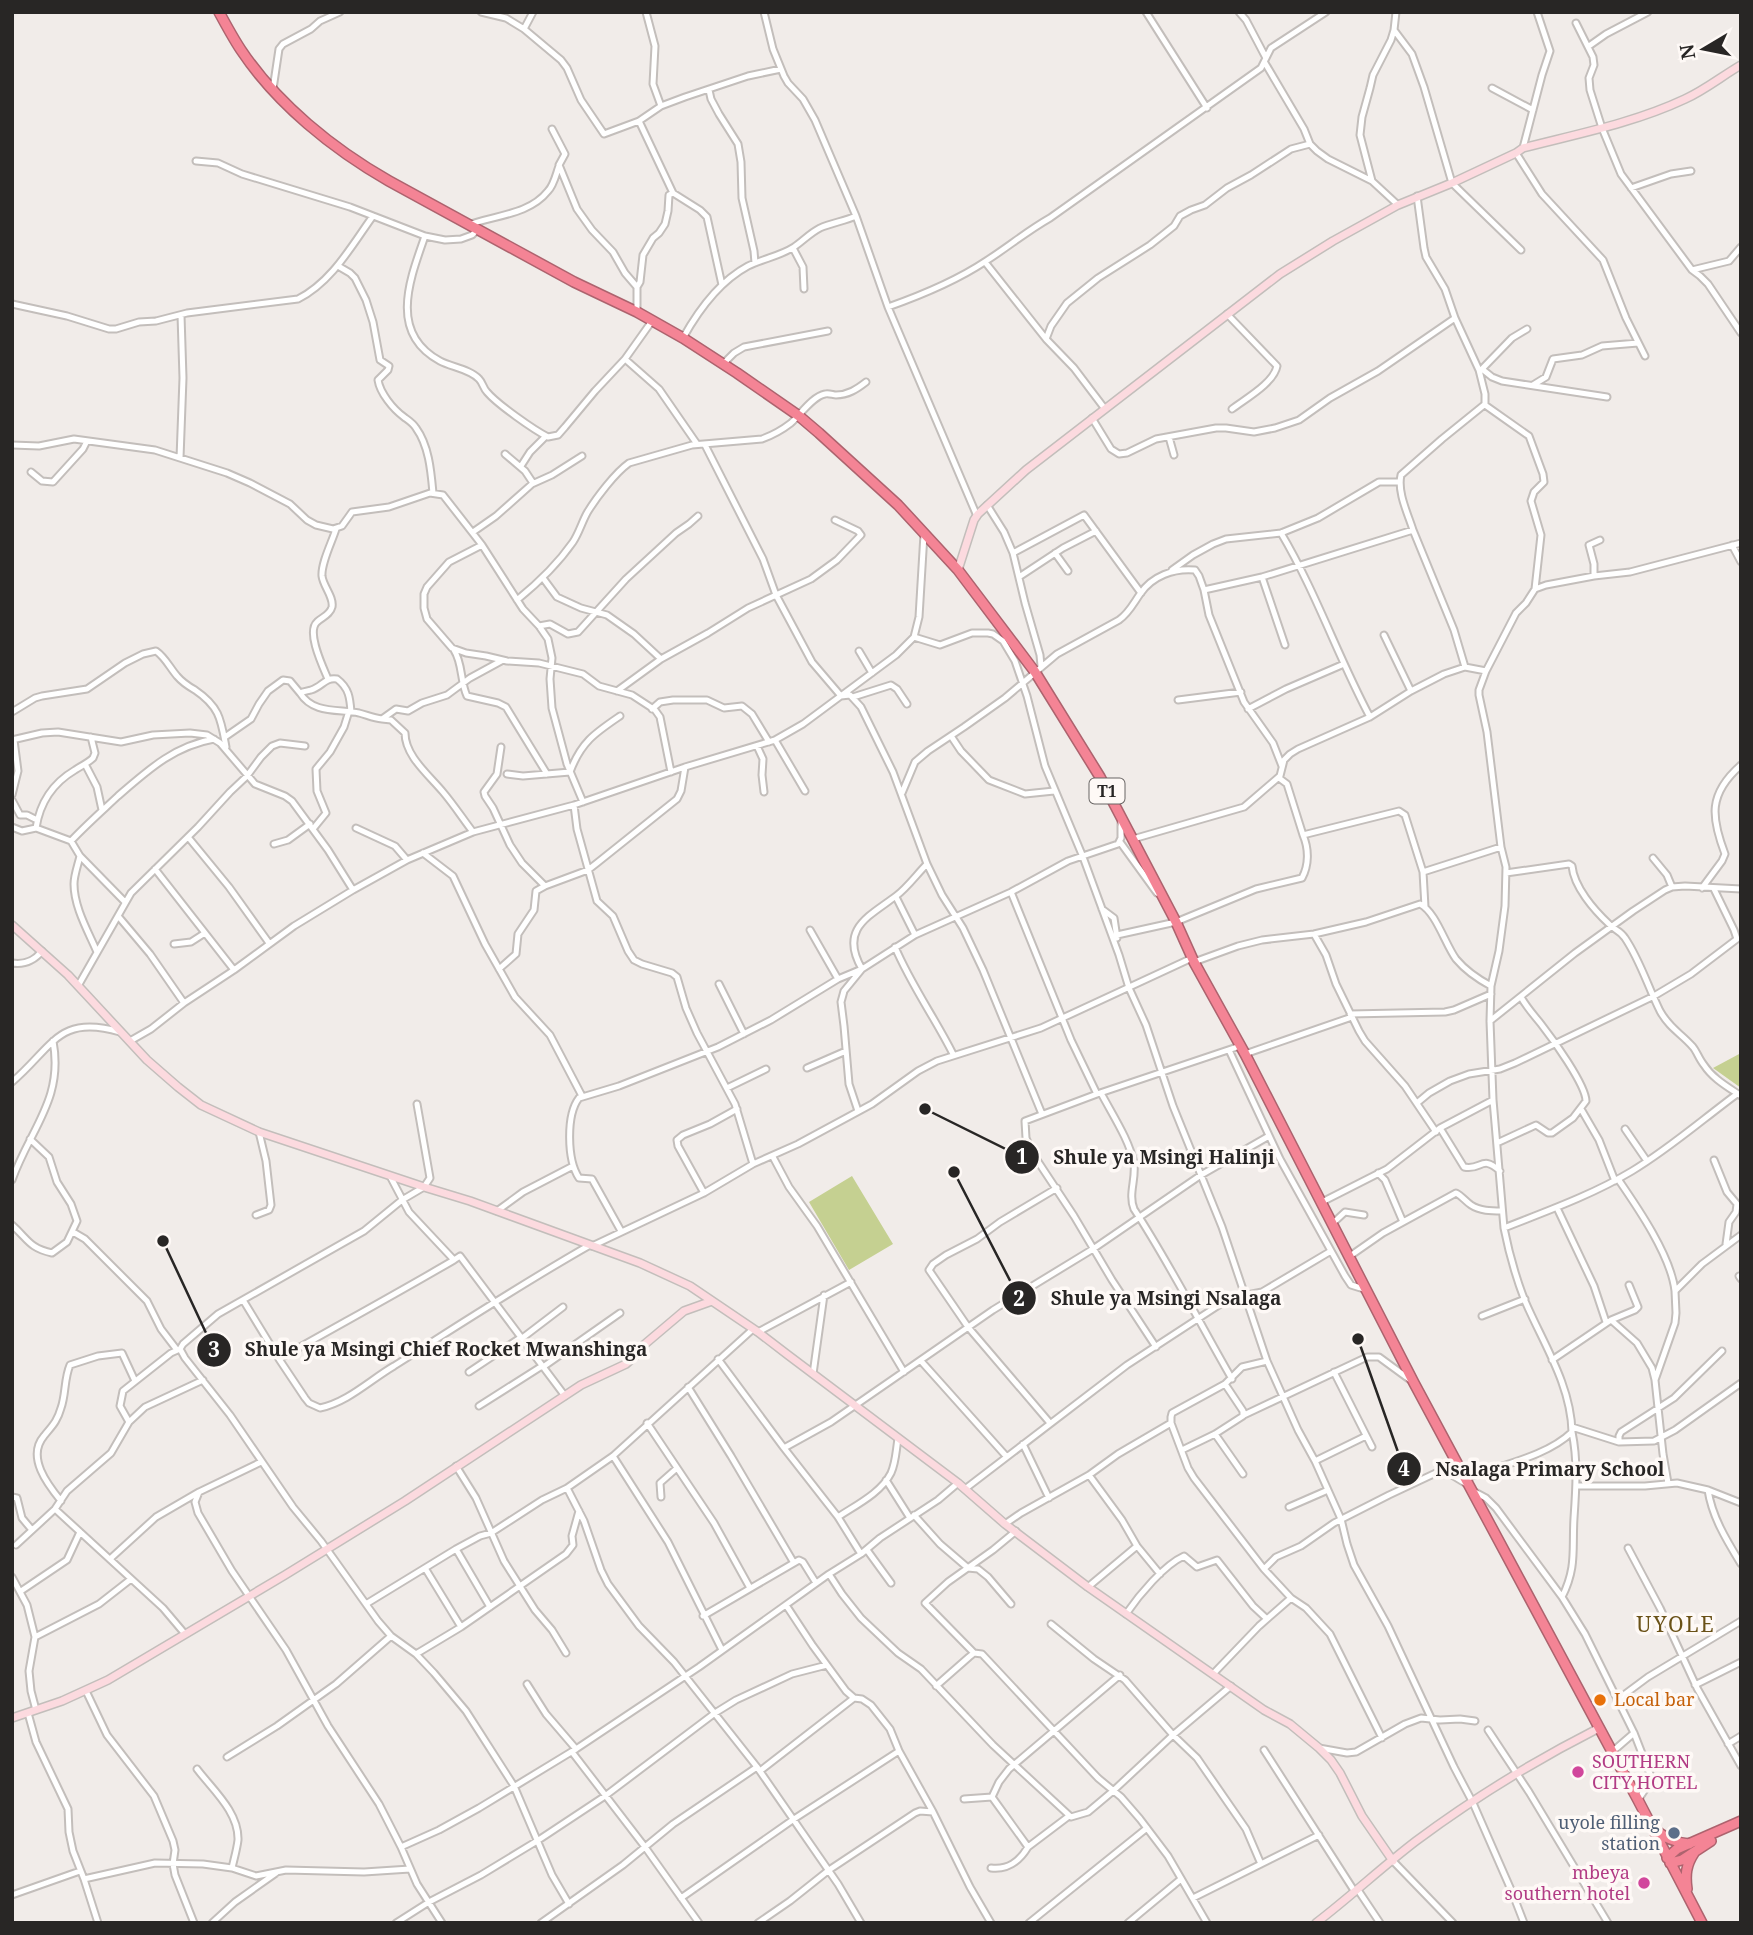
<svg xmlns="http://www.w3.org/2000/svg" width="1753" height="1935" viewBox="0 0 1753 1935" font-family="'Noto Serif',serif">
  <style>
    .green { fill: #c5d091 }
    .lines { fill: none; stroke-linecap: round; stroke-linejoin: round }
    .street-casing { stroke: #c3bebb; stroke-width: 9 }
    .secondary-casing { stroke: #c3bebb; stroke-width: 10 }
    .highway-casing { stroke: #ad636e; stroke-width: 12 }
    .street { stroke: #fff; stroke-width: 5 }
    .secondary { stroke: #fcdadf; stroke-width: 7 }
    .highway { stroke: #f48495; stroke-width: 9 }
    .food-dot { fill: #e8710a; stroke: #fef9f6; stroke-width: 2.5 }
    .hotel-dot { fill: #d1479c; stroke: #fef9f6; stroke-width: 2.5 }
    .service-dot { fill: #5c6f8a; stroke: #fef9f6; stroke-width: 2.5 }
    .labels { text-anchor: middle; stroke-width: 7; stroke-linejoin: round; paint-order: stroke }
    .shield { fill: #fef9f6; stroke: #686564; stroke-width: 2 }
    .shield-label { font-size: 16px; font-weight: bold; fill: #282625 }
    .food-label { font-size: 18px; fill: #c56008; stroke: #fef9f6; text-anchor: start }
    .hotel-label { font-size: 18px; fill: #b23c85; stroke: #fef9f6; text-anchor: start }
    .service-label { font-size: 18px; fill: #4e5e75; stroke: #fef9f6; text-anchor: end }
    .quarter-label { font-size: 21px; letter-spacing: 2px; fill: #6a5218; stroke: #fef9f6 }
    .leader { fill: none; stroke: #282625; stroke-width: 2.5 }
    .callout-dot { fill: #282625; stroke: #fef9f6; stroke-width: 2.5 }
    .mark-label { font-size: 21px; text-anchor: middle; font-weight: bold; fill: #fff }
    .callout-label { font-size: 19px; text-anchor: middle; font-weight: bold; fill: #282625; stroke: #fef9f6; stroke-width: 7; stroke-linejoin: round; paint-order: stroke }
  </style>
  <rect width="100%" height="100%" fill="#f1ece9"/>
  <path class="green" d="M1741,1053v35l-28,-20z
    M852,1176l41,68 -44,26 -40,-68z"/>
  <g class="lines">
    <g class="street-casing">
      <path id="street" d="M481,12l25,6 18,11 37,31 6,8 14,32 23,34 35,-13 22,-15 24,-9 63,-21 33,-7
        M646,12l9,34 -2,38 8,22
        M764,12l9,37 11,27 4,7 15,16 12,21 41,96 32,91 89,209
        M1146,12l61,96
        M1239,12l7,8 20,38
        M1396,12l-2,18 -3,10 -18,35 -3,13 -8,29 -2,18 12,46 26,24
        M1576,23l17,34 1,8 -5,13 1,12 12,38 19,46 71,96 8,6 8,8 33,49
        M524,29l9,-17
        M1394,30l18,24 12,33 28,96 69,67
        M1589,46l17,-12 42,-22
        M1265,63l39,66 6,15 7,7 11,8 44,22
        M1492,88l41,22
        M273,89l6,-40 4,-5 28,-15 9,-8 20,-9
        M709,90l2,9 8,15 19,30 3,18 1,36 12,53 1,12
        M639,121l34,72 27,17 7,7 15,68
        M552,129l13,25 -6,11 18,44 15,21 21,22 12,21 12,14
        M1523,148l19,-73 8,-24 -13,-39
        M1516,153l26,41 61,66 23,58 19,38
        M196,161l22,2 24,11 108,33 75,29 20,4 16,-1 11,-4 5,-5
        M1631,188l40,-14 20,-3
        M1417,196l7,52 2,9 19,32 10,29 24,52 6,24v11l44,31 14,38 1,8 -10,10 -3,9 10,34 -6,54
        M468,225c27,-10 61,-10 80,-34 6,-6 8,-17 11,-25
        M425,236c-15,43 -37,97 15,125 11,6 30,8 39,18 4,4 4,9 8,13 10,12 47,38 61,45l10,-2 7,-8 30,-36 30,-32 27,-38
        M793,248l10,19 1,22
        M985,262l61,77 28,29 31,41
        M338,266l12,7 5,5 11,22 7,22 7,38 9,6 -1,4 -10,10c2,13 15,29 26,37 4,3 9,6 12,11 13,18 15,43 17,65
        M1692,270l37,-9 12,-14
        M12,304l55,12 42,13h7l23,-7 17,-1 31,-8 111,-14c34,-17 54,-54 75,-83
        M888,307c34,-12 68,-26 98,-46 22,-14 41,-30 64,-43l211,-150 10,-20 55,-36
        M637,311v-24l3,-5 3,-27 10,-17 6,-5 6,-9 3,-13 1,-16 4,-2
        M1227,314l50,52c-3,17 -32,33 -45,43
        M683,338c15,-27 37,-57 65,-72 14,-7 32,-10 46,-19 9,-6 16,-14 26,-19 11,-5 25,-7 36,-12
        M1046,339l5,-13 16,-23 31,-25 52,-33 24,-19 6,-10 11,-6 14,-5 22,-17 24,-13 40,-26 19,-5
        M625,359l34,30 38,55
        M723,364l11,-11 10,-6 84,-16
        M1482,369l30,-31 15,-9
        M1479,370l3,-1 10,8 10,4 105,16
        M1533,385l13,-8 7,-18 29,-4 20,-9 36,-3
        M1092,418l19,31 8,5 8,-1 29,-14 60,-11h10l28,4 21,-4 24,-8 31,-22 48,-27 77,-53
        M1169,437l5,18
        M12,445l27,1 35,-7 81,11 72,23 23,10 40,21 17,16 9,5 17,4 9,-3 10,-14 37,-5 41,-14 13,2 39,50 41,64 16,17 9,13 4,19 -2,21 2,29 15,56 16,38
        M705,445l58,114 13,36 36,67 29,34 9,-1 11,12 32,65 34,92 15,31 21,33 20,42 59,144
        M505,454l20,17 8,12
        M180,458l3,-80 -2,-63
        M521,466l9,-14 16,-16
        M31,472l11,9 11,1 30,-33 4,-8
        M987,505l17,27 9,21 12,50 15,52 1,11
        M1413,530c-5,-16 -16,-38 -12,-55l41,-36 42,-34
        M473,532l23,-16 36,-32 20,-9 30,-19
        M1281,533c35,59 57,124 89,184
        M482,545l-33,17 -22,25 -3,7v14l3,11 25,29 14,5 20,3 21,5 32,2 44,11 16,12 33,9 23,15 5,7 11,55
        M1732,545l9,17
        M1013,553l71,-38 57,78
        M1055,553l13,18
        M1172,570l21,-15 20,-11 13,-5 55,-6 37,-15 61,-36h20
        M1594,576v-12l-5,-19 11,-5
        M1019,577l44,-29 33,-17
        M1262,577l23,68
        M543,578l14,19 24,11 26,7 27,19 27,25
        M1204,590l58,-13 151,-47 41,100 11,37
        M517,600c21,-17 40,-35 56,-58 6,-9 9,-20 14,-29 9,-15 28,-40 42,-50l63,-18 70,-6c11,-4 20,-9 29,-16 9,-8 22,-27 34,-29 4,-1 8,1 11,1 12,0 21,-6 30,-13
        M539,626l11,-2 18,10 10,-2 48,-53 50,-46 13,-9 9,-8
        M1384,635l27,56
        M914,637l26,8 32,-12h16l5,1 10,7 12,20 12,35 18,70 38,91 36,98 10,33 17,37 27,81 49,121 45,134 31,69 17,31 26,58 6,25 7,21 34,61 66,141 19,36 39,89 12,31
        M454,650c9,14 6,31 13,46l31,7 8,4 41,67
        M859,651l13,22
        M1486,671l30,-58 10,-10 9,-14 11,-4 48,-9 36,-4 111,-29
        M328,679c-5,-12 -22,-47 -11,-57 5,-5 13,-7 15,-15 2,-10 -9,-21 -10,-31 -1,-13 10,-34 14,-47
        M617,691l44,-32 47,-26 40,-25 63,-29 26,-19 24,-25 -3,-4 -23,-11
        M300,693c13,21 38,16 59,20 8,2 14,5 23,6l14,-10 12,2 14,-8 25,-8 23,-17 33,-18
        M853,697l38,-12 6,4 10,15
        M1178,700l63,-8
        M652,709l8,-7 13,-2h34l17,8 18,-2 10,8 17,28
        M1248,709l38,-20 58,-25
        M12,712l23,-14 7,-2 45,-7 38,-26 18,-9 13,-3c9,6 14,17 21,25 5,6 11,10 18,14 25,17 26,30 31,57
        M382,719l9,1 14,13c0,23 24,42 38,59 11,13 20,27 30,40
        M951,736l10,15 28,29 36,14 29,-3
        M225,737l26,-18 8,-15 9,-13 15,-11 7,1 10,12c4,-2 8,-2 11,-3 11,-3 14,-13 26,-11 12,9 13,19 14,33
        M12,740l30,-7 16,-1 63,10 32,-7 37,-2 17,2 13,8 35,41 30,12 7,5 36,49 25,40
        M775,740l30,51
        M757,746l6,13 -1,16 2,17
        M501,747l-4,27 -13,18 1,4 8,12 17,37 12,18 23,23 43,-16 9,-7 80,-64 4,-8 4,-24
        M85,764l12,23 5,23
        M507,774l16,2 47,-4c11,-30 25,-39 50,-56
        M1279,778l8,6 16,51 96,-24 6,4 18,57 2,35
        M902,793l13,-31 13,-11 36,-24 41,-29 52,-44 62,-34c10,-7 14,-16 21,-26 12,-18 34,-26 55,-24l4,6 5,14 5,25 35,87 29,41 9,23
        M12,795l6,-24 -4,-31
        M12,800l8,15h7l10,5
        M574,805l3,24 20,72 16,15 15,35 6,9 8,4 30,9 5,4 9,31 11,25 38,71 18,60
        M12,827l10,4 14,-3 35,13 9,15 45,46
        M36,828c4,-26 17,-45 39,-58 6,-4 13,-7 18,-12l2,-5 -4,-16
        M356,828l39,18 12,14
        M313,829l13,-16 -9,-22 -1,-22 14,-17 14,-25 5,-16
        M188,837l41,50 40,56
        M1133,839l111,-32 36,-31 4,-16 6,-6 8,-5 72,-32 41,-26 33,-17 21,-7 21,4 -7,19v5l8,37 14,115 5,20 -1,39 -6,45 -8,35 -1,35 3,79 11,128c5,25 12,50 21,73 18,42 46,84 47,131 -26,25 -72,33 -105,46
        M71,841c15,-16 31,-30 47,-45 30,-26 56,-50 96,-57
        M1120,842l37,51
        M274,844l14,-4 22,-16
        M423,853l30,23 32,68 30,53 35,38 32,61
        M80,856c-2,9 -6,19 -6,28 0,23 14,47 23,68
        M1653,858l14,17 5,12
        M155,869l79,101
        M1423,872l78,-25
        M1506,873l63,-9 3,2c2,21 22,44 37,58 5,6 11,6 16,14 15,22 23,49 35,73 10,18 21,22 33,36 4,5 6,12 11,18 9,14 24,22 37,31
        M1702,888l20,-27 3,-7c-14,-37 -17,-60 16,-89
        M1011,892l60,148 26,54
        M896,897l19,38
        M1102,909l12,9 3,20
        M118,916l32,38 34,49
        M810,930l28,49
        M1314,934l12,21 10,29 23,47 6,10 40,45 31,46
        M1117,935l59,-13 80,-33 46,-11c7,-13 7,-29 1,-43
        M174,944l17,-2 14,-9
        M895,947c16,38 40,71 58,107
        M1194,962l44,-16 24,-6 52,-6 52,-12 54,-18c16,8 25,40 36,55 10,12 22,20 35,27
        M12,963c13,2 22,-2 30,-12
        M499,969l17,-15 2,-20 16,-24 2,-19 9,-5
        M719,984l25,50
        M78,986l53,-93 67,-66 32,-35 17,-16 14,-19 11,-11 8,-3 25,3
        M1350,1014l95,-2 9,-2 37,-16
        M1490,1021l85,-68 58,-42 32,-21 7,-3 13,-1 56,3
        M130,1041l21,-12 33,-26 50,-33 60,-44 59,-36 54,-30 66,-28 101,-27 111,-38 90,-27 28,-16 93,-69 18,-18 5,-20 5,-83
        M1229,1050l51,109 65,117 6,9 16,5
        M1245,1054l107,-37
        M807,1068l39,-17
        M12,1082c41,-35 46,-68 108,-50
        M727,1088l39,-19
        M1101,1093c11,21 29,48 33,71 2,16 -6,30 0,45 36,55 65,113 98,170
        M1417,1103l12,-10 21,-12 19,-7 31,-5 15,-6 139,-67 37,-22 46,-35 -3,-9 -20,-41
        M417,1104l13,74 -6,9 -22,13 -38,31 -146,83 -35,30 -3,5 5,9 45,57 63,92 28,34 57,80 13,15 25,18 18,19 32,38 48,75 38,89 17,29
        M1581,1109l18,31 16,41
        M858,1111l-9,-27 -5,-58 -3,-24 3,-11 18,-22c-23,-40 6,-52 34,-73 11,-8 21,-22 31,-32
        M1440,1128l24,39c18,4 17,-13 36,4
        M1625,1129l22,32
        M1497,1143l39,-18 12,8h4l21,-15 13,-17c0,-16 -34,-63 -45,-77 -7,-9 -14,-16 -20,-27
        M773,1157l16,30 28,39 87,146
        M1714,1160l13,32 10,12 -1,8 -7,10 -3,22
        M1378,1173l7,7 18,42
        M390,1176l19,36 45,48 6,-4 105,140
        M1618,1179c20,29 53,77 57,112
        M12,1180c18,-51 52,-81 41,-139
        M704,1193l-26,-47 -1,-6 6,-5 27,-11 27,-15
        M1322,1202l65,-33 53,-41 53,-28
        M1557,1208l37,78 12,36
        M497,1211l26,-19 50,-26
        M256,1215l13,-5 2,-5 -5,-44 -7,-29
        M1332,1224l13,-12 19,3
        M12,1225c16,14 17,23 40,28l15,-11 10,-21 -6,-17 -14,-22 -8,-25 -19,-18
        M1504,1228c43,-17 88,-33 128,-57 37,-22 71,-52 105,-77
        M621,1231l-29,-52 -13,-1c-12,-18 -13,-63 0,-80l40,-12 99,-39 53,-27 67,-41 24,-10 53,-34 96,-43 57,-31 50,-17 3,-6v-16
        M73,1232l12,7 62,62 14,28 16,21
        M592,1246l112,-53 49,-29 45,-20 74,-40 46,-33 19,-10 104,-33 151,-70
        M1350,1256l33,-23 73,-40c6,3 9,8 15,12 9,6 20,6 31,6
        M1739,1276l2,3
        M243,1300l36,59 26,39 4,5 11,5c28,-6 50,-28 74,-42 65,-41 129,-83 196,-121
        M1482,1316l43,-17
        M1611,1320l24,-10 3,-3 -9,-22
        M753,1329l-140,127 -46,32 17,33 17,49 7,14 31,42 35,36 83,105 81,117 23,39
        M758,1332l93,-50
        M521,1339l42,-32
        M1156,1347l-44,-67 -38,-64 -41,-62 -7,-16 -1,-17 72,-27 143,-48
        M279,1359c58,-33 117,-65 175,-99
        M718,1359l66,89 54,69 23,37
        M1552,1360l59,-40 26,23 15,25 3,12 8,74 5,29
        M921,1361l85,95
        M1267,1361l-25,6 -17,17 -53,29 -1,4v6l17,45 6,10 70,91 27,29 15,10 24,26 52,104
        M543,1367l77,-54
        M469,1372l51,-34
        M1334,1372l38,75
        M813,1374l11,-79
        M1655,1380l20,-57 1,-10 -1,-22 27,-27 39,-29
        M688,1387l43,69 63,107
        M479,1406l63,-40
        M1244,1415l123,-58h12l30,22
        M129,1422l16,-15 58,-27
        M647,1423l67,100 36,65
        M1050,1423l-82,-96 -39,-57 4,-6 13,-9 31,-16 23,-17 57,-34
        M1572,1427l47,15 35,-1 21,-11 66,-47
        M1572,1432c6,28 4,57 2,86 -2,32 3,49 -12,79l23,37 49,99 16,41 -4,14 -8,12
        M1215,1434l28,40
        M1619,1442v-6l2,-4 53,-34 48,-47
        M1023,1444l26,54
        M784,1448l47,-26 162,-112 100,-61 108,-74 68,-39
        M1182,1450l33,-16 28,-18v-5l-18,-27
        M613,1456l55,86 54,108
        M1315,1461l51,-25
        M456,1466l20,32 28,63 31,49 17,20 14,23
        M1089,1475l33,45 15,26 23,28
        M886,1480l24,38
        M1576,1486h69l32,-3 31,7 33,13
        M965,1489l162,-124 95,-62 10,-5 30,-6 69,-41
        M1708,1490c4,27 19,51 33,74
        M1473,1491l13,7 10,10 66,89
        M199,1492l-4,10 3,11 34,58 54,79 42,76 51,78 22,43 16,37 25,39
        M12,1497l5,1 5,20 10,12
        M661,1497l-1,-14 17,-15
        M61,1501c-13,-16 -35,-44 -17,-65 8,-10 13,-14 17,-28 5,-14 3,-29 9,-43l28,-9 24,-3 13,28
        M1289,1507l39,-17
        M55,1509l108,99 22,26
        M914,1515l26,29 28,24 10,1 10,8 23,27
        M838,1517c18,-12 43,-24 53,-44 5,-11 5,-23 7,-34
        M1005,1524l16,-11 68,-38 29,-21 53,-31
        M16,1545l39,-36 12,-18 44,-38 18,-31 -9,-16 3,-15 48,-38 9,-4
        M1628,1548l32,60 37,80 44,78
        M456,1549l34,58
        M867,1550l24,33
        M110,1559l46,-42 43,-25 62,-30
        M425,1568l36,59
        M1264,1569l12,-12 25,-11 33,-23 55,-28 51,-24 7,1 18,11
        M829,1574l13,20 19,24 37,35 23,16 72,76 78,72 17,-5 25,-21 60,-56 58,-49
        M12,1577l15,28 8,32 -6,34 2,20 5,19
        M1088,1587l49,-41
        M21,1591l46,-31 13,-28
        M366,1604l90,-55 24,-13 11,-3 51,-33 25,-12
        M786,1605l27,41 33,45 8,7 8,1 9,6 19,24 9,22 34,61 37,75 21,36
        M1126,1614c13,-19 38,-49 58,-58l13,11 20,-7 36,46 14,13
        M703,1616l96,-56 4,2 13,21
        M1051,1624l43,35 31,21 48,55 24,23 49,71 15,35
        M35,1637l64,-33 32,-25
        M974,1653l-49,-50 23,-21 45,-32 23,-19
        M416,1654l45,-27 105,-73 7,-9 -1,-9 7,-25
        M1213,1674l46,-48 32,-28
        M527,1684l19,30 30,35
        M1695,1685l46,-23
        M936,1686l33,-29 5,-4 8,1 116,124 23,19 19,22 28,37 39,67
        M86,1691l21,44 47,61 19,45 2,9 -2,14 2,11 19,48
        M1617,1700l31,-23 93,-56
        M28,1713l8,29 32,67 1,23 4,19 11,28 14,44
        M1488,1730l41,62 79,131
        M1728,1744l13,-8
        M1319,1748l28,5 9,-1 49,-28 16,-6 19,2 20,-1 15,2
        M1264,1750l91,142
        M572,1752l73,95 54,76
        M1612,1752l22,-19
        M227,1757l50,-31 59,-42 55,-48
        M197,1769c15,20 42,43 41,71 -1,9 -4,19 -6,28
        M760,1771l94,-73
        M964,1799l28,-2
        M1069,1816l-41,31 -36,-50 7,-15 10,-13 111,-94
        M401,1847l38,-17 40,-22 97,-59 123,-82 130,-93 32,-20 19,-16 58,-38 20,-17
        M1393,1861l60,62
        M991,1868c17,2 28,-6 37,-21
        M84,1879l71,-16 48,1 29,4 24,8 30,-6 78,2 46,-3
        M1358,1890l22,33
        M12,1895l68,-24
        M681,1898l113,-79 105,-68
        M1193,1898l126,-63
        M212,1923l23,-21 41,-29
        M396,1923l33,-21 52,-27 56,-34 68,-45 110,-83 21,-13 56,-26 35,-9
        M541,1923l82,-58 50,-41 84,-57
        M758,1923l32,-22 39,-31 86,-57 5,-2 13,1
        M1029,1923l118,-95
        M1128,1923l53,-44"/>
    </g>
    <g class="secondary-casing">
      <path id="secondary" d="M958,570l16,-50 4,-6 48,-44 254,-196 53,-33 65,-36 54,-22 64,-30 7,-5c54,-14 111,-25 162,-49 20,-9 37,-23 56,-34
        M12,925l56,50 79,85 31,27 23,18 58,27 165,55 46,14 170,62 50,23 68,46 30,23 170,128 47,41 83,63 176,123 26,14 29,24 12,12 9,13 22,43 31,45
        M12,1718l50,-17 46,-21 177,-105 120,-74 176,-116 45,-21 10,-9 9,-11 39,-33 28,-10
        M1316,1923c34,-26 66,-56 100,-82 55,-41 122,-82 183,-113"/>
    </g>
    <g class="highway-casing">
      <path id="highway" d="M219,12c7,13 14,26 22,38 36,54 92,99 148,131l185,101 63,30 46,26 54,35 62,43 20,17 79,72 60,65 77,102 65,105 76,145 18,40 51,92 169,329 224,417 64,123
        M1654,1828c8,9 23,15 35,16
        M1667,1858l10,-9 64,-28
        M1670,1863l12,-3 29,-19
        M1687,1889c-2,-14 -1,-24 7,-36"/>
    </g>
    <use href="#street" class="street"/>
    <use href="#secondary" class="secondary"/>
    <use href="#highway" class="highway"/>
  </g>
  <circle class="food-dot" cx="1600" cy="1700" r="7"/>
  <g class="hotel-dot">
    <circle cx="1578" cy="1772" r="7"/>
    <circle cx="1644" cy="1883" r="7"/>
  </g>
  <circle class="service-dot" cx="1674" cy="1833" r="7"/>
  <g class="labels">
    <rect class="shield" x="1089.5" y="778.5" width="35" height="25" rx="5"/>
    <g class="shield-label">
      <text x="1107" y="797">T1</text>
    </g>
    <g class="food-label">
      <text x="1614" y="1706">Local bar</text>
    </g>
    <g class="hotel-label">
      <text x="1592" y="1768">SOUTHERN<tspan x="1592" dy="21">CITY HOTEL</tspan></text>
      <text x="1630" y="1879" text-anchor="end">mbeya<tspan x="1630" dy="21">southern hotel</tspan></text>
    </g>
    <g class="service-label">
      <text x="1660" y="1829">uyole filling<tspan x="1660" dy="21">station</tspan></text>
    </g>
    <g class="quarter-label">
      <text x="1676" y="1632">UYOLE</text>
    </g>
  </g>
  <path class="leader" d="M925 1109L1022 1157M954 1172L1019 1298M163 1241L214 1350M1358 1339L1404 1469"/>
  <g class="callout-dot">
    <circle cx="925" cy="1109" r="7"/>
    <circle cx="954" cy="1172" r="7"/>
    <circle cx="163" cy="1241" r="7"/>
    <circle cx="1358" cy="1339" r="7"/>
    <circle cx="1022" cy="1157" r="18"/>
    <circle cx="1019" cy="1298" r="18"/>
    <circle cx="214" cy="1350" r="18"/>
    <circle cx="1404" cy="1469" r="18"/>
  </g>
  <g class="mark-label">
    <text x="1022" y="1164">1</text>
    <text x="1019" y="1306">2</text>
    <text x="214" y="1357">3</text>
    <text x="1404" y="1476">4</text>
  </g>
  <g class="callout-label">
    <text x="1164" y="1164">Shule ya Msingi Halinji</text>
    <text x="1166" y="1305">Shule ya Msingi Nsalaga</text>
    <text x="446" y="1356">Shule ya Msingi Chief Rocket Mwanshinga</text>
    <text x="1550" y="1476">Nsalaga Primary School</text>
  </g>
  <rect width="1753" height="1935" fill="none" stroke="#282625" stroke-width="28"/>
  <g transform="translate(1704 49) rotate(260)" stroke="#fef9f6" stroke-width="5" paint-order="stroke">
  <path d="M0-5L12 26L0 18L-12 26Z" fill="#282625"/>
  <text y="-10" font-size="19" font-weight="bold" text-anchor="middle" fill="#282625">N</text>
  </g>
</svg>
